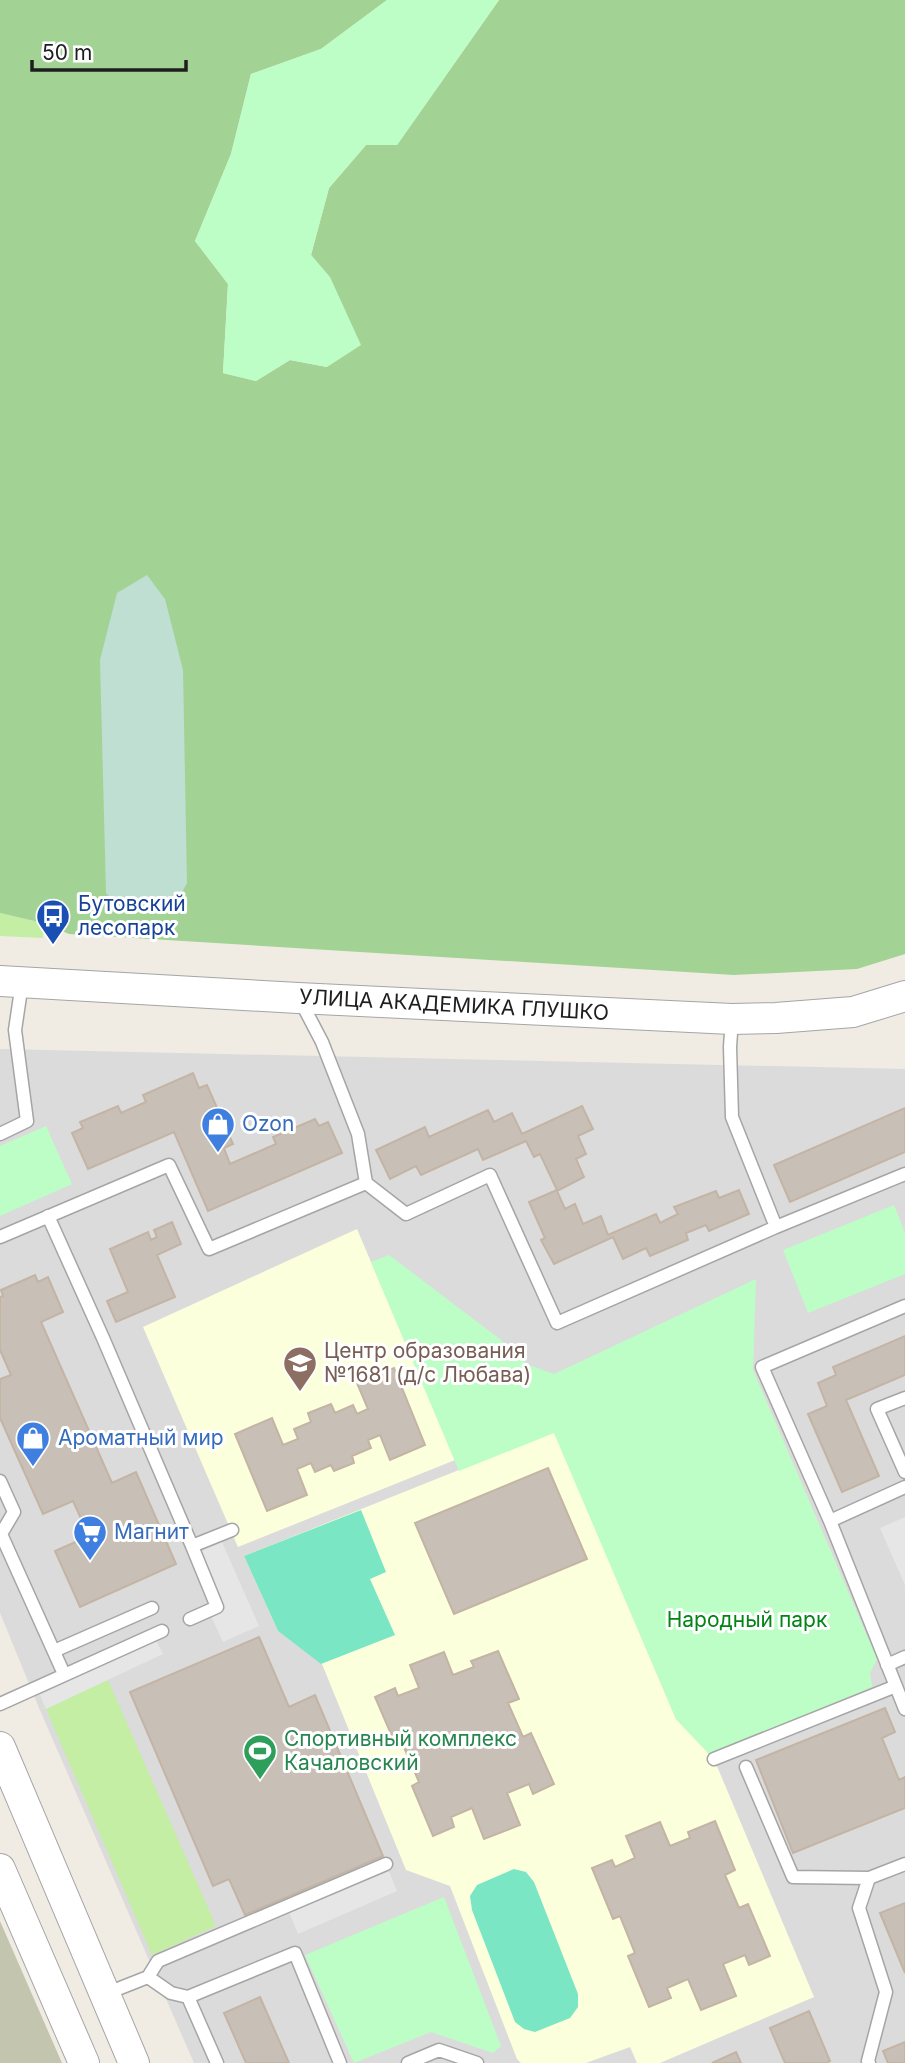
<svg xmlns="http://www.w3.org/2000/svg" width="905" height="2063" viewBox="0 0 905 2063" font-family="Inter,sans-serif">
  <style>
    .residential { fill: #dcdbdb }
    .education { fill: #fcffdc }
    .construction { fill: #c3c5ae }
    .grass { fill: #c3eea4 }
    .forest { fill: #a2d394 }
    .wetland { fill: #bedfd2 }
    .park { fill: #bcfec6 }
    .pitch { fill: #7ae6c4 }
    .parking { fill: #e6e6e6 }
    .building { fill: #c8bfb6; stroke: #c3b4a4; stroke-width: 2 }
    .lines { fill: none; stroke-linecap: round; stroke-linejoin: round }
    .service-casing { stroke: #a5a5a5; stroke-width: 15 }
    .tertiary-casing { stroke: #a5a5a5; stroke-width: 32 }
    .service { stroke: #fff; stroke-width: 12 }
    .tertiary { stroke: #fff; stroke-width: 30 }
    .labels { text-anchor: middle; stroke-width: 6; stroke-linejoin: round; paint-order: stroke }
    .transit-label { font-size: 21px; fill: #164399; stroke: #fff; text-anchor: start }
    .street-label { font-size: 21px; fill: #1e1e1e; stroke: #fff }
    .shop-label { font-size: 21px; fill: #366cbe; stroke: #fff; text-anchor: start }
    .education-label { font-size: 21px; fill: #785e54; stroke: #fff; text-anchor: start }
    .park-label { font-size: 21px; fill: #028517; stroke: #fff }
    .leisure-label { font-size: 21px; fill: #27864d; stroke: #fff; text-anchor: start }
  </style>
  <rect width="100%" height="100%" fill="#f0ece3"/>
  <path class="residential" d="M0,1049l905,20v994h-711l-155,-355 -39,-95z"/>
  <path class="education" d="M357,1229l98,231 -217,87 -95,-220z
    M554,1432l122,287 38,40 100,238 -154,66h-23l-7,-16 -44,16h-65l-4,-4 -67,-173 -44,-16 -84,-206 -44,-33 -34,-75z"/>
  <path class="construction" d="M0,1921l62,142h-62z"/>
  <path class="grass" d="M0,913l43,10v15l-43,-2z
    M108,1680l108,246 -64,29 -106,-246z"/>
  <path class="forest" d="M0,0h387l-66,49 -70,25 -20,80 -36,87 33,43 -5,89 33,8 34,-21 37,7 3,-89 -19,-23 18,-67 37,-43h31l102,-145h406v954l-48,15 -123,6 -665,-41 -26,-11 -43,-10z"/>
  <path class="wetland" d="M147,575l18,24 18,71 4,213 -10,19 -61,2 -10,-11 -6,-233 17,-67z"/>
  <path class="park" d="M387,0h112l-102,145h-31l-37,43 -18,67 19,22 31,68 -34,22 -37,-7 -34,21 -33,-8 5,-89 -33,-43 36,-87 20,-80 70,-25z
    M46,1126l26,58 -72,32v-70z
    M894,1205l11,28v41l-97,39 -25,-63z
    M389,1255l120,91 20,19 25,9 202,-95 -3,91 124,289 -7,14 2,14 -162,68 -34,-36 -122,-286 -95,38 -88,-209z
    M444,1897l57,149 -8,7 -62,-21 -77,31 -49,-108z"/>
  <path class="pitch" d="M361,1510l25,62 -16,7 25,56 -74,29 -43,-33 -34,-75z
    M514,1869l12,3 8,10 44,112v13l-8,11 -35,14 -11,-3 -9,-7 -43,-112 -2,-14 7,-11z"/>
  <path class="parking" d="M905,1517v68l-25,-57z
    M222,1542l37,84 -36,16 -12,-26 14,-7 -25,-57z
    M156,1640l7,14 -117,55 -6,-14z
    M386,1864l11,27 -99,43 -11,-27z"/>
  <path class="building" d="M193,1073l6,15 8,-3 26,59 -9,4 6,16 46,-20 -3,-7 42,-18 4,7 9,-4 14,31 -134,58 -34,-79 -86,37 -16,-36 11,-5 -3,-6 38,-16 3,7 25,-11 -3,-7z
    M582,1106l11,23 -15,7 8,18 -10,5 8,18 -27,14 8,18 10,-5 8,20 18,-8 7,19 48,-21 4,9 18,-9 -4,-7 42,-16 3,7 20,-8 10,24 -40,17 -3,-6 -20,8 2,7 -38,16 -4,-8 -23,11 -10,-22 -59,27 -13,-24 4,-2 -16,-36 28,-12 -17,-36 -6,3 -8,-16 -43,19 -5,-11 -57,26 -5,-9 -26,13 -14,-29 49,-23 4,10 59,-27 6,12 18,-9 10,21z
    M905,1108v44l-115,50 -16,-37z
    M172,1222l9,22 -24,11 18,42 -59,25 -9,-21 21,-9 -18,-43 38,-17 3,8 6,-3 -3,-7z
    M35,1275l3,7 10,-5 15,35 -22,10 71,161 24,-11 40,92 -96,43 -25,-56 34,-15 -16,-35 -30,13 -43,-96v-39l11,-4 -11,-25v-53l3,-1 -2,-6z
    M905,1336v39l-59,25 33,76 -37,16 -34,-78 19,-8 -9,-23 18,-8 -3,-8z
    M394,1368l31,77 -35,15 -10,-25 -12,5 3,8 -19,8 2,7 -20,8 -3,-6 -16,7 -4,-9 -14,6 10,26 -40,16 -32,-77 37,-16 11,27 15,-6 -4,-10 17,-7 -3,-9 23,-9 4,9 18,-8 4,9 11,-5 -11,-26z
    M548,1468l39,91 -133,55 -39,-91z
    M259,1637l30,70 26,-12 68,161 -138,59 -16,-36 -16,7 -83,-194z
    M498,1651l21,48 -11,4 15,34 8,-4 23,51 -21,10 -4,-10 -22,9 13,32 -36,14 -12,-31 -21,9 3,10 -21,9 -21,-50 7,-4 -16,-37 -6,3 -22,-51 20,-9 3,8 21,-8 -9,-23 34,-13 9,23 21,-8 -3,-6z
    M885,1708l10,24 -13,6 17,42 6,-3v31l-112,45 -37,-93z
    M715,1821l20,49 -10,5 14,33 9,-4 22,52 -21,9 -4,-10 -22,9 13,32 -35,14 -13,-31 -21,9 4,10 -22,9 -21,-51 7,-3 -15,-37 -7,3 -21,-51 20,-8 3,7 20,-9 -9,-22 34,-14 10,24 20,-8 -2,-6z
    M905,1903v70l-25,-60z
    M905,1903v70l-25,-60z
    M260,1997l29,66h-43l-22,-50z
    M809,2011l21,50 -4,2h-41l-15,-35z
    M905,2042v21h-17l-5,-12z
    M905,2042v21h-17l-5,-12z
    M736,2052l5,11h-29z"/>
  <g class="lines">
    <g class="service-casing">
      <path id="service" d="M732,1019l-2,28 2,70 44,110 129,-53
        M0,1134l27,-13 -12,-91 7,-47
        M366,1183l40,31 84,-39 67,148 219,-96
        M48,1216l55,122 89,208 40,-16
        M0,1237l169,-72 40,84 157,-66 -8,-49 -36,-92 -23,-44
        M905,1306l-143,61 68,154 75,-34
        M905,1398l-28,11 28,63
        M0,1481l14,31 -13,22 63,140
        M830,1521l75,188
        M190,1619l27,-12 -25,-61
        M54,1651l98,-43
        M887,1665l18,-8
        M0,1704l162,-73
        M714,1759l182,-73
        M746,1767l47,110 76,1
        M148,1977l10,-16 228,-97
        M105,1994l43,-17 23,16 17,4 107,-44 45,110
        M188,1997l29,66
        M408,2063l31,-13 38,13
        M869,2063l-1,-2 18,-69 -27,-84 10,-30 36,-14"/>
    </g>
    <g class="tertiary-casing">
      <path id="tertiary" d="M0,981l298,17 434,21 44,-1 77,-6 52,-16
        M0,1747l134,316
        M0,1869l84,194"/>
    </g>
    <use href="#service" class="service"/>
    <use href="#tertiary" class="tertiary"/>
  </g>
  <defs>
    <g id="bus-pin" transform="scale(1.75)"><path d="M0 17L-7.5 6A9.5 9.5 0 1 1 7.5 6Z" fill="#1a4fb4" stroke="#fff"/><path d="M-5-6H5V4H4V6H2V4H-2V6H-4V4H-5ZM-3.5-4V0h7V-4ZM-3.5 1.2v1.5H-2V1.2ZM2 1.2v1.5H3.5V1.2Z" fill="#fff"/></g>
    <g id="shop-pin" transform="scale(1.75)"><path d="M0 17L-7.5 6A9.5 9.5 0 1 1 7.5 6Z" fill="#3f7fe0" stroke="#fff"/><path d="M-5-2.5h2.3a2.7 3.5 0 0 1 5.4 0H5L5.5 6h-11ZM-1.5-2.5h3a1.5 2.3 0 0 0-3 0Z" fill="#fff"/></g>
    <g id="school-pin" transform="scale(1.75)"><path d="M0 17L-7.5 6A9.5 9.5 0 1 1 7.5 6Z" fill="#8d6e63" stroke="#fff"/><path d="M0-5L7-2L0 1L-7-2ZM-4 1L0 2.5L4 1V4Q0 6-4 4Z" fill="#fff"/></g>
    <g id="supermarket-pin" transform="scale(1.75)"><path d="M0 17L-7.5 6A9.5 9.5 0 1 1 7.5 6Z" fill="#3f7fe0" stroke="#fff"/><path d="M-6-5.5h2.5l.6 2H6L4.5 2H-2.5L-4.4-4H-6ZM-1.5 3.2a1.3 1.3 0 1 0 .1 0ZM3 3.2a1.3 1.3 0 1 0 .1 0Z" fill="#fff"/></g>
    <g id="stadium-pin" transform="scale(1.75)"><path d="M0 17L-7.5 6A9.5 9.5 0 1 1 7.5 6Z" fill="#2e9e5b" stroke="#fff"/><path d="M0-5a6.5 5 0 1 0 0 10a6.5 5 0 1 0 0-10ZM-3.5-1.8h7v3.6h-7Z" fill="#fff"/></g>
  </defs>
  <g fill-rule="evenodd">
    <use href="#bus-pin" x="53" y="916"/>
    <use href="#shop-pin" x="218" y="1124"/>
    <use href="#school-pin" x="300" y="1363"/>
    <use href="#shop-pin" x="33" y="1438"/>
    <use href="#supermarket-pin" x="90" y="1532"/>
    <use href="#stadium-pin" x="260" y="1751"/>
  </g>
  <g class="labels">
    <g class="transit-label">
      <text x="78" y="911">Бутовский<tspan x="78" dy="24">лесопарк</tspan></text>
    </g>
    <g class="street-label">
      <text transform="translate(454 1005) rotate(3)" y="7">УЛИЦА АКАДЕМИКА ГЛУШКО</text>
    </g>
    <g class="shop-label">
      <text x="242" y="1131">Ozon</text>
      <text x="58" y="1445">Ароматный мир</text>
      <text x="114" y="1539">Магнит</text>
    </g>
    <g class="education-label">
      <text x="324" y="1358">Центр образования<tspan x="324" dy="24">№1681 (д/с Любава)</tspan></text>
    </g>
    <g class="park-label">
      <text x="747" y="1627">Народный парк</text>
    </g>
    <g class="leisure-label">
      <text x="284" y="1746">Спортивный комплекс<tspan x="284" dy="24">Качаловский</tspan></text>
    </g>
  </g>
  <path d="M32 60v10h154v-10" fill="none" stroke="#1e1e1e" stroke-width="3.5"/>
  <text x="42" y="60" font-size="21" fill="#1e1e1e" stroke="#ffffff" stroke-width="5" paint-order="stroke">50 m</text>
</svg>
